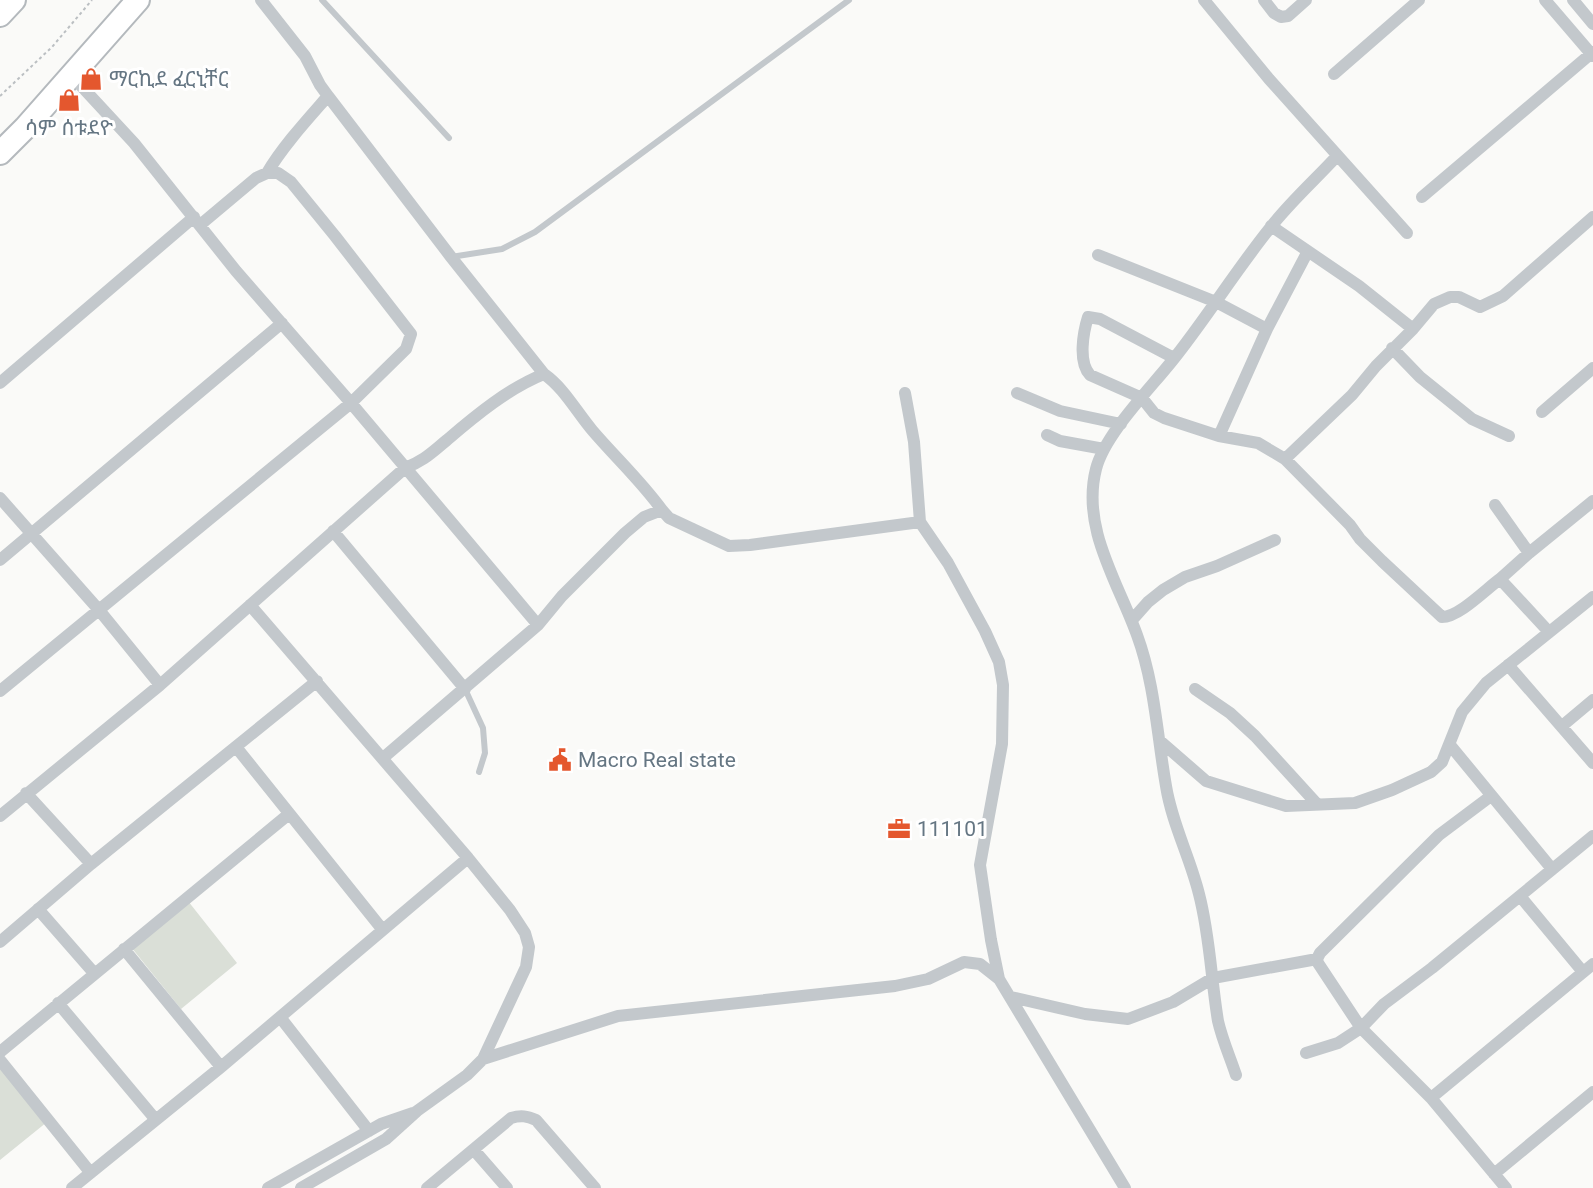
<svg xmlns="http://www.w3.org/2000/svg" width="1593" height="1188" viewBox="0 0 1593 1188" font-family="Roboto,'Noto Sans Ethiopic',sans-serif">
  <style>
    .green { fill: #dadfd7 }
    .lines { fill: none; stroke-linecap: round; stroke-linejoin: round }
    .highway-casing { stroke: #b4b9bd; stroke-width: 26 }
    .path { stroke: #bbbfc2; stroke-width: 2; stroke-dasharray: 3 3; stroke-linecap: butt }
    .lane { stroke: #c3c8cc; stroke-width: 6 }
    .street { stroke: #c3c8cc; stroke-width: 12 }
    .highway { stroke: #fff; stroke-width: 22 }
    .labels { text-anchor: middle; stroke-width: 6; stroke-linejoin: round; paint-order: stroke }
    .poi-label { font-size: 21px; fill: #657683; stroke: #fff; text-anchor: start }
  </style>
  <rect width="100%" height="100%" fill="#fafaf8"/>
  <path class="green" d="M188,901l49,62 -56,46 -50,-62z
    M0,1063l47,59 -47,38z"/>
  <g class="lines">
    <g class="highway-casing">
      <path id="highway" d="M0,15l14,-15
        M0,153l25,-25 113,-128"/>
    </g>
    <path class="path" d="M0,96l52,-49 40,-47"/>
    <path class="lane" d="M322,0l127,138
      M451,257l51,-8 33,-17 314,-232
      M465,689l18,39 2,25 -6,19"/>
    <path class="street" d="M261,0l44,56 15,29 8,11c-21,24 -45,50 -61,77
      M1204,0l65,79 138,154
      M1264,0l10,13 7,4 7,-1 18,-16
      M1545,0l48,56
      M1573,0l20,24
      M1334,74l85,-74
      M72,76l62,67 102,128 115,132 187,222
      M328,96l123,161 93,117c20,14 32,37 48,56 23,27 49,51 70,80
      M1422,197l171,-145
      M1271,226l88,60 54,43
      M1098,255l118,47 51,27
      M1392,348l28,29 52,42 37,17
      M1174,358l-74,-39 -12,-2c-5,16 -10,45 2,58l52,23 12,15 10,5 55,18 39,7 27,16 65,66 10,14 22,22 60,56c17,0 44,-28 58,-38
      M0,383l194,-166
      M905,393l9,49 6,80 28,41 37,68 14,31 4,23 -1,59 -22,121 11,75 8,39
      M1017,393l43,18 61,13
      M1542,412l51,-44
      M1047,435l13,6 44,8
      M1219,436l48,-107 41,-78
      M1285,459l67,-64 24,-29 37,-37 21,-25 16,-7h9l21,10 23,-11 90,-79
      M0,498l99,112 61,75
      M1495,505l34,48
      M333,531l132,158
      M0,560l282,-237
      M250,605l218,253 42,52 15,23 4,14 -3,20 -43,92 -16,16 -50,36 -31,28 -85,49
      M1132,620l16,-18 15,-12 22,-13 32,-11 58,-26
      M1549,632l-49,-53 29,-26 64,-52
      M1508,665l85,98
      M1195,689l35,24 25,23 62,68
      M0,691l351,-288 55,-54 5,-15 -76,-98 -44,-54 -13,-9h-11l-11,5 -56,47
      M1562,726l31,-26
      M1160,741l46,40 80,25 69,-3 37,-13 39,-18 11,-10 20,-50 24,-29 107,-86
      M1450,745l102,124
      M236,747l146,182
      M383,758l155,-133 24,-29 63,-63 19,-16 18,-7 7,8 60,28 21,-1 170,-23
      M26,793l65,71
      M0,816l160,-131 245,-217c20,-8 26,-15 42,-28 29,-25 62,-52 97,-66
      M1520,896l63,76
      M38,909l56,64
      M0,942l91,-78 226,-183
      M124,949l97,118
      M1011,997l74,17 43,5 45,-17 40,-24 104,-19
      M58,1003l98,117
      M280,1017l89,114
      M0,1052l289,-238
      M1306,1053l32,-10 23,-15 -43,-65 -1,-4 3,-6 119,-118 52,-39
      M483,1059l135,-43 277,-30 33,-7 36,-17 16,2 19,15 126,209
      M0,1060l90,112
      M1236,1075c-6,-18 -14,-36 -18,-54 -7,-42 -8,-85 -19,-127 -9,-37 -27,-70 -33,-108 -9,-51 -11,-102 -29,-151 -19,-53 -56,-107 -41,-166 9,-36 57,-83 80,-113 33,-42 61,-87 94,-128 20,-26 45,-48 67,-72
      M1431,1098l-70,-70 23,-24 48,-36 161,-132
      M474,1150l33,38
      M1494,1174l99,-82
      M72,1188l149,-121 247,-209
      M268,1188l113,-64 32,-11
      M427,1188l84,-70c10,-3 16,-2 25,2l59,68
      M1506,1188l-75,-90 162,-134"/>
    <use href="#highway" class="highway"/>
  </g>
  <defs>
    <g id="shop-bare" transform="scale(1.8)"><path d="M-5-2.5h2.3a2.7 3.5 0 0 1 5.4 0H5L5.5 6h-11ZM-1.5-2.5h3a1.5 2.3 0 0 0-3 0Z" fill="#e4572e" stroke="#fff" stroke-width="2.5" paint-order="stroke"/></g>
    <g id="civic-bare" transform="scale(1.8)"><path d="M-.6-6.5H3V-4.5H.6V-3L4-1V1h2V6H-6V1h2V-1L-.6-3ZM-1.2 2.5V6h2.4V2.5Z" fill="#e4572e" stroke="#fff" stroke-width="2.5" paint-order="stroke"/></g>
    <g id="office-bare" transform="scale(1.8)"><path d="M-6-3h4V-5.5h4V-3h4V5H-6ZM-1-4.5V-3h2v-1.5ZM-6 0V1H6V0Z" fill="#e4572e" stroke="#fff" stroke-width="2.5" paint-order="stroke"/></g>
  </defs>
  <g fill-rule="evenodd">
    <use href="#shop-bare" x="91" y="79"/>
    <use href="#shop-bare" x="69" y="100"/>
    <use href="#civic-bare" x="560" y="760"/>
    <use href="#office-bare" x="899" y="829"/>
  </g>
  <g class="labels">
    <g class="poi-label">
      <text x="109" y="86">ማርኪደ ፈርኒቸር</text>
      <text x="69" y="135" text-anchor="middle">ሳም ሰቱደዮ</text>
      <text x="578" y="767">Macro Real state</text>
      <text x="917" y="836">111101</text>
    </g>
  </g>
</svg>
